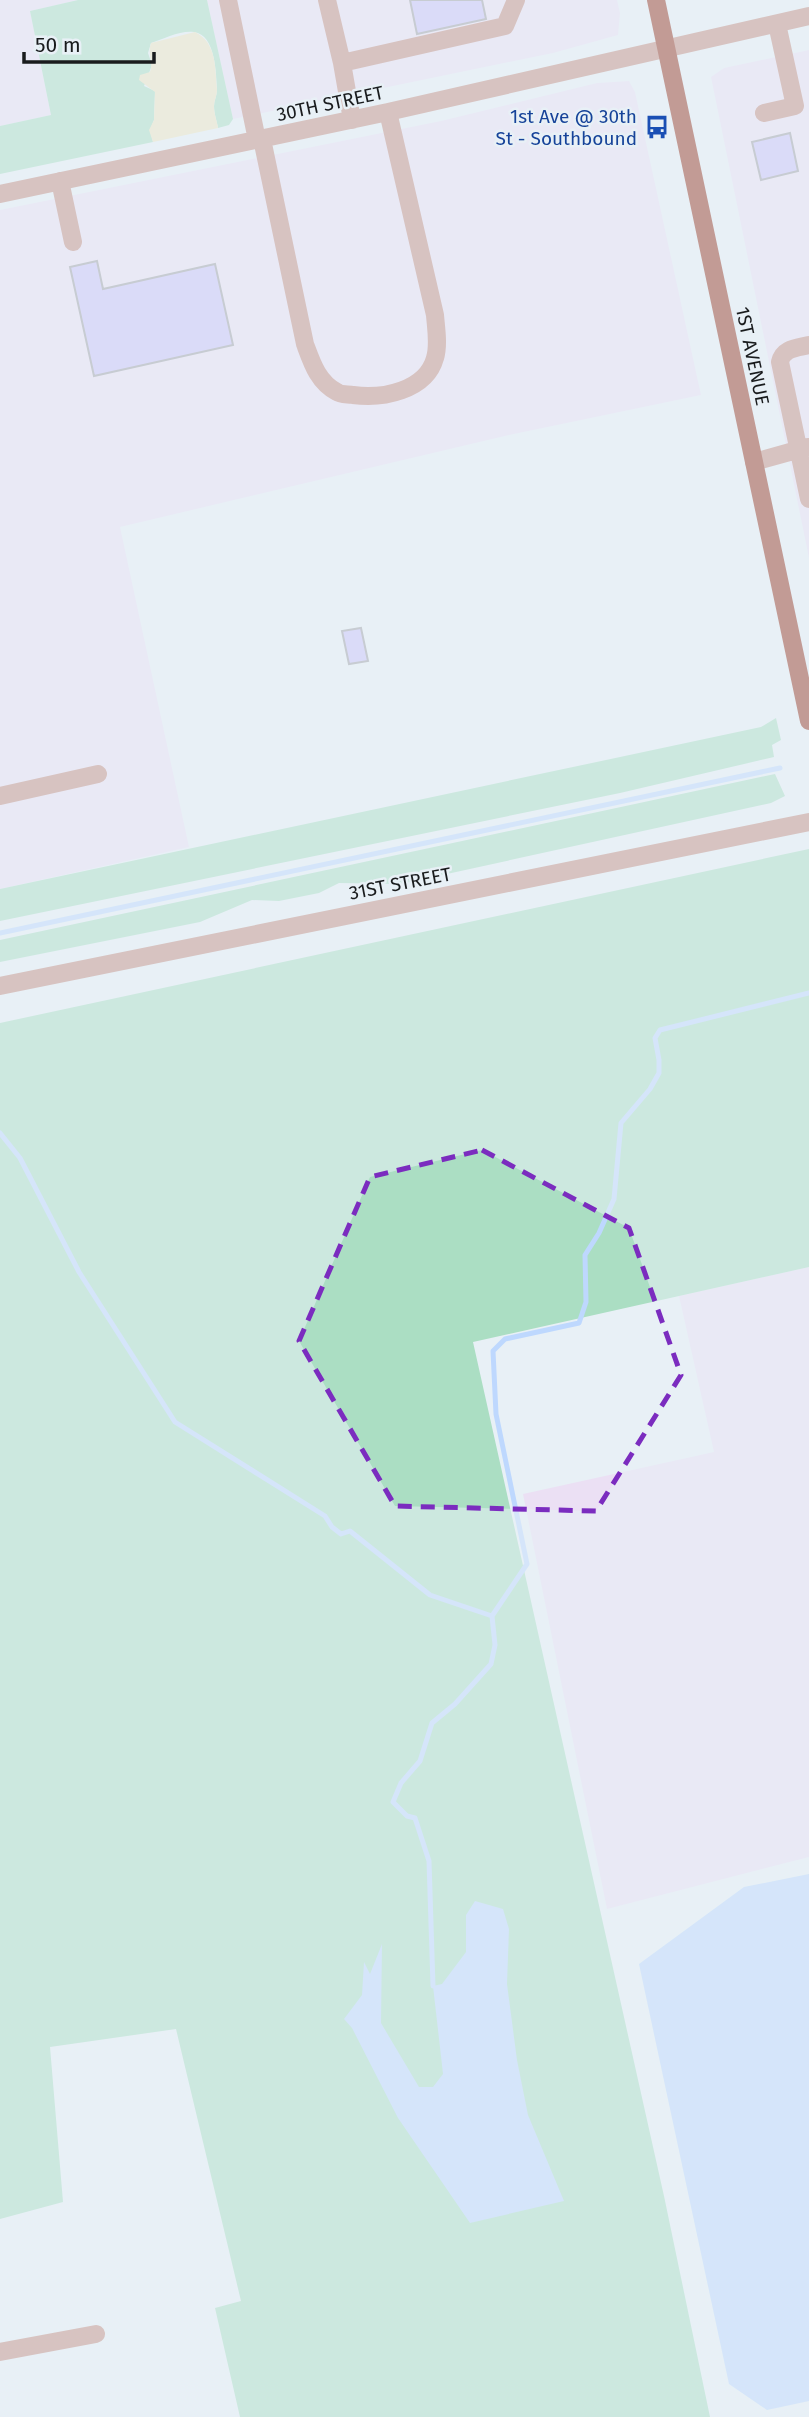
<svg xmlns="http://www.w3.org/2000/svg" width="809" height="2417" viewBox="0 0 809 2417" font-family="'Fira Sans',sans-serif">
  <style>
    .industrial { fill: #ebe0f4 }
    .green { fill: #abdec3 }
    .sand { fill: #efe5c0 }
    .water { fill: #bed8fe }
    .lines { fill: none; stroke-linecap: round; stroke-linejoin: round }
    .stream { stroke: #bed8fe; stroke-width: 5 }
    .building { fill: #cbc1fa; stroke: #a09fa7; stroke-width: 2 }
    .minor { stroke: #c48c80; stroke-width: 18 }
    .major { stroke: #953421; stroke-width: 18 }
    .marked { fill: none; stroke: #7b2cbf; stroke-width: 5; stroke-dasharray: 14 9; stroke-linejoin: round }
    .labels { text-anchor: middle; stroke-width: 5; stroke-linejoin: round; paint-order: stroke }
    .street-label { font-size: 19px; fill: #191b1d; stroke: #e8f0f6 }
    .transit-label { font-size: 19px; fill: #164399; stroke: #e8f0f6; text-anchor: end }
  </style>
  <rect width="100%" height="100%" fill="#e8f0f6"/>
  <path class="industrial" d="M0,0h78l-48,11 21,104 -51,11z
    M207,0h410l3,13 -2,22 -65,18 -320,66z
    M809,50v508l-98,-481 13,-9z
    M629,81l6,11 66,303 -192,40 -389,92 69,320 -189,42v-679l441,-89 156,-38z
    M809,1267v590l-202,52 -84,-415 191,-42 -35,-156z"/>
  <path class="green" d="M78,0h129l26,119 -4,6 -11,3c-1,-7 -4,-14 -4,-22 0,-5 3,-11 3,-16 -1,-16 -1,-55 -23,-58 -13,-2 -31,7 -43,11l-3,10 4,12 -8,21 11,5 -1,29 -4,10 3,12 -153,32v-48l51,-11 -21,-104z
    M776,718l5,22 -9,5 2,12 -154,36 -620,128v-32l761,-162z
    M775,774l10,22 -14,7 -370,81 -62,-1 -20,10 -40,8 -27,-1 -52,22 -200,40v-22z
    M809,849v418l-336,75 191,854 46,221h-470l-25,-109 26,-7 -65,-272 -126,18 13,155 -63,17v-1196z"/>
  <path class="sand" d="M195,32c22,11 20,36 22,58 0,5 -3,11 -3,16 0,8 3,15 4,22l-65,14 -4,-12 5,-10 1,-28 -16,-12 1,-5 10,-3c4,-10 -3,-18 1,-29z"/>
  <path class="water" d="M809,1874v527l-42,9 -38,-26 -90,-420 105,-77z
    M475,1901l28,8 6,20 -2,55 10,76 11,55 36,86 -94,22 -72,-105 -46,-90 -8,-9 18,-24 2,-33 6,12 12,-30 -1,79 38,64h14l10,-13 -10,-88 9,-2 24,-32v-37z"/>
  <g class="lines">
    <path class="stream" d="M0,933l780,-165
      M0,1133l20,25 59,114 96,150 150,94 7,11 9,7 9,-3 80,64 62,21 35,-52 -31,-150 -3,-63 12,-12 74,-16 7,-21 -1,-47 14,-22 15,-34 7,-76 29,-34 9,-16v-13l-4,-22 5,-8 149,-37
      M433,1986l-4,-125 -14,-43 -8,-2 -14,-14 8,-19 19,-22 12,-38 23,-19 36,-40 4,-19 -3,-29"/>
  </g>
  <path class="building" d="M410,0h72l4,19 -69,15z
    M790,133l8,38 -37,9 -9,-38z
    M97,261l6,28 112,-25 18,81 -139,31 -24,-109z
    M361,628l7,33 -19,3 -7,-33z"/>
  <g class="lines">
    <path class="minor" d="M228,0l29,140
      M327,0l15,63
      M764,113l31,-7 -18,-82
      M352,120l-10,-57 163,-37 11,-26
      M262,139l43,205c7,19 13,38 32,48 4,3 11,2 16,3 29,4 73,-4 82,-37 4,-13 1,-30 0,-43l-47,-203
      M60,181l13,61
      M0,194l388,-82 421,-96
      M809,345c-12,3 -26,3 -29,17l29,137
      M754,462l54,-15
      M0,796l98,-22
      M0,986l809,-164
      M0,2352l96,-18"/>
    <path class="major" d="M656,0l153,721"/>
  </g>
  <path d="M0 0H809V2417H0ZM482,1150l147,78 52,147 -85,136 -201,-5 -96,-165 71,-164z" fill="#e8f0f6" fill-opacity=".55" fill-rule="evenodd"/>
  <path class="marked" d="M482,1150l147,78 52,147 -85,136 -201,-5 -96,-165 71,-164z"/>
  <defs>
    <g id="bus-bare" transform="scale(1.89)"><path d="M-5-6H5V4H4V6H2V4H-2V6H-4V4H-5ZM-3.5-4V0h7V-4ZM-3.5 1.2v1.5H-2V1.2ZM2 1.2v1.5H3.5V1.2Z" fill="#1a4fb4" stroke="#e8f0f6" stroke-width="2.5" paint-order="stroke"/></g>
  </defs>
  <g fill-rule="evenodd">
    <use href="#bus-bare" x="657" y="127"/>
  </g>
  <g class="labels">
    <g class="street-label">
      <text transform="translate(330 103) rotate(-12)" y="7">30TH STREET</text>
      <text transform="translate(753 356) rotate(78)" y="7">1ST AVENUE</text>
      <text transform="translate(400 883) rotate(-11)" y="7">31ST STREET</text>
    </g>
    <g class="transit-label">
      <text x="637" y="123">1st Ave @ 30th<tspan x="637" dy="22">St - Southbound</tspan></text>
    </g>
  </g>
  <path d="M24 52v10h130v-10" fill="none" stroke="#191b1d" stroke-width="3.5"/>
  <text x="35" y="52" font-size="21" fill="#191b1d" stroke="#e8f0f6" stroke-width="5" paint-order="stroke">50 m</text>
</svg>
